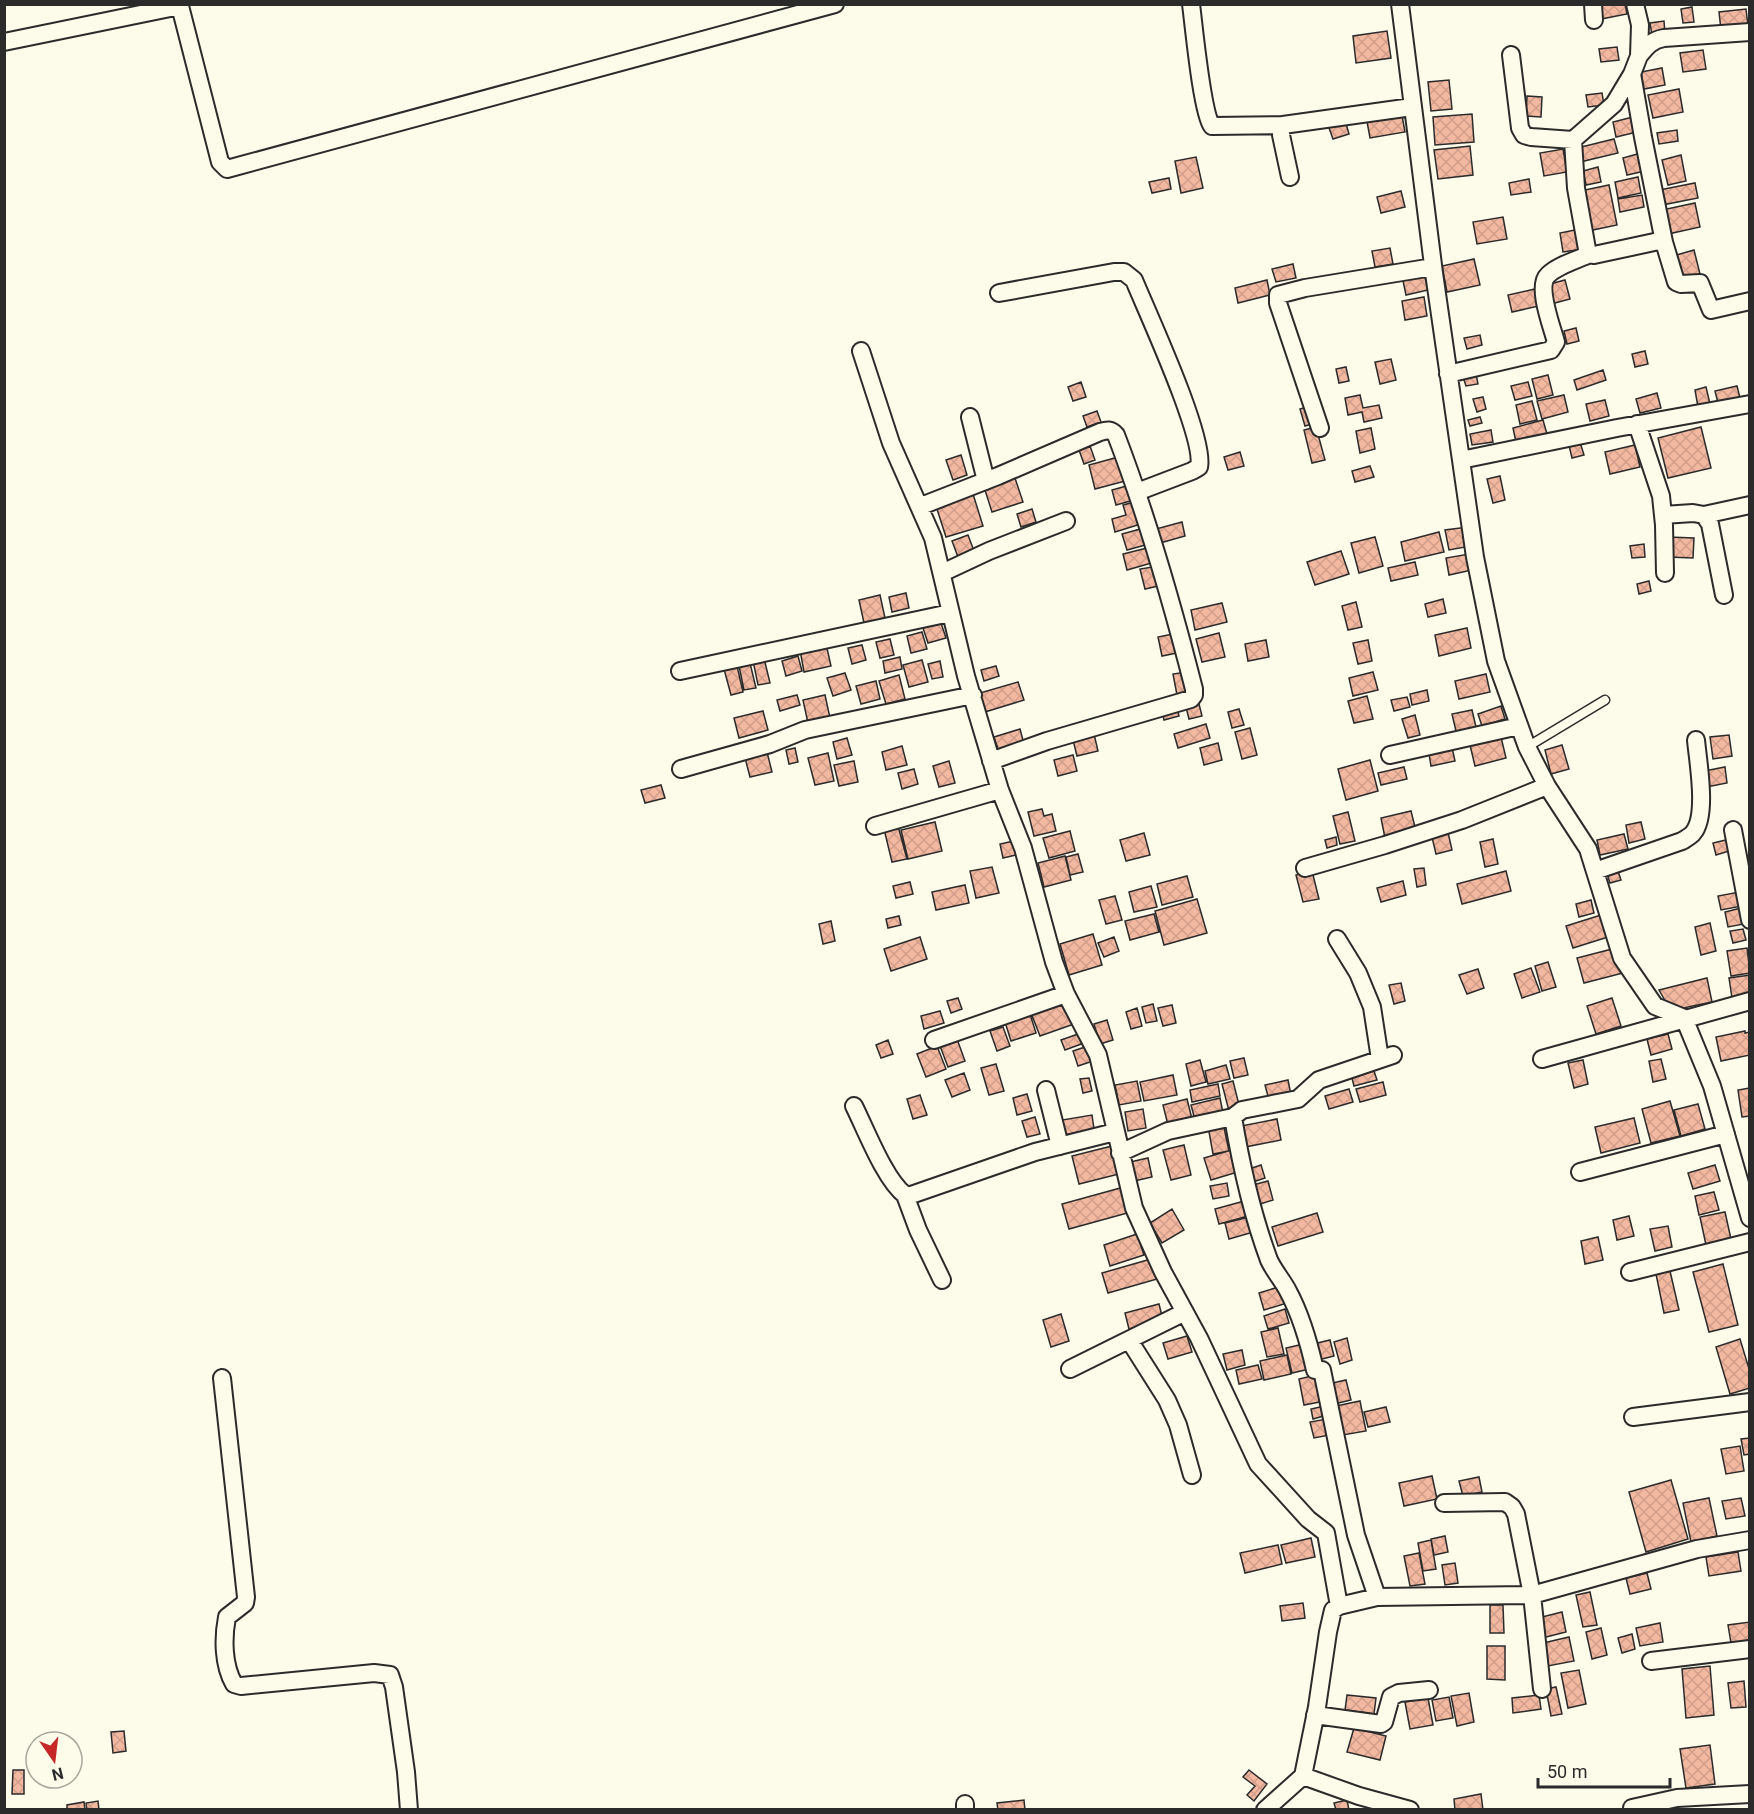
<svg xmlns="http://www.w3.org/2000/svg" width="1754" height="1814" viewBox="0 0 1754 1814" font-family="Roboto,sans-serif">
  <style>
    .building { fill: url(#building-cross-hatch); stroke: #2b2b2b; stroke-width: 1.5 }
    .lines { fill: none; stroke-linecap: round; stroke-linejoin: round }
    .lane-casing { stroke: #2b2b2b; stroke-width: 11 }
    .street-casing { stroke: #2b2b2b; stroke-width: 20 }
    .lane { stroke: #fdfbea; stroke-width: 8 }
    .street { stroke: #fdfbea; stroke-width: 16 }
  </style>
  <defs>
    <pattern id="building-cross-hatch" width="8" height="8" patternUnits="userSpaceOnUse" patternTransform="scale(1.5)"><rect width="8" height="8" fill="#f2b8a0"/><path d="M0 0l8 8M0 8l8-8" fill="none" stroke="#d09e8a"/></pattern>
  </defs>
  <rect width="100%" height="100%" fill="#fdfbea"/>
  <path class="building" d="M1598,4h27l2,10 -26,5z
    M1692,7l2,15 -11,1 -2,-14z
    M1746,9l2,17 -27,4 -2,-18z
    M1664,21l1,13 -13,2 -2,-13z
    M1387,31l4,27 -35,5 -3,-27z
    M1617,47l2,13 -18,2 -2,-13z
    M1703,50l3,19 -23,3 -3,-19z
    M1662,68l3,17 -21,4 -3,-17z
    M1449,80l3,29 -21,2 -3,-29z
    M1679,89l4,23 -30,6 -5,-23z
    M1602,93l2,12 -16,2 -2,-12z
    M1527,96l15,1 -1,20 -15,-1z
    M1401,110l4,22 -35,6 -4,-22z
    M1472,114l2,28 -39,3 -2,-28z
    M1633,117l4,15 -21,5 -3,-15z
    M1345,120l4,14 -16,5 -5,-14z
    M1677,130l1,11 -19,3 -2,-11z
    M1614,139l4,14 -38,9 -3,-14z
    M1470,146l3,29 -35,4 -4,-29z
    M1563,149l4,23 -23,4 -4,-23z
    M1641,153l4,18 -18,4 -4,-17z
    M1681,155l5,26 -18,4 -6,-25z
    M1196,157l7,31 -22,5 -6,-32z
    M1598,167l3,15 -15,3 -3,-14z
    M1638,177l3,16 -23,5 -3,-16z
    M1169,178l2,11 -19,4 -3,-11z
    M1529,179l2,13 -20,3 -2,-12z
    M1695,183l3,15 -36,7 -3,-15z
    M1609,185l8,40 -29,6 -8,-40z
    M1401,191l4,16 -24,6 -4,-16z
    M1642,195l2,12 -24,5 -2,-13z
    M1695,203l5,24 -32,7 -6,-24z
    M1503,217l4,22 -30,5 -4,-22z
    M1580,229l3,20 -20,3 -3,-19z
    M1390,248l3,16 -18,3 -3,-16z
    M1694,250l6,24 -20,5 -7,-23z
    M1474,259l6,26 -33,7 -5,-26z
    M1293,264l3,14 -20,4 -4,-13z
    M1424,272l4,18 -22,5 -4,-19z
    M1267,280l3,15 -32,8 -3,-15z
    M1565,280l5,19 -19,5 -5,-19z
    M1535,289l4,17 -27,6 -4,-17z
    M1424,297l3,19 -22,4 -3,-19z
    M1576,328l3,13 -12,3 -3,-13z
    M1480,335l2,10 -15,4 -3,-11z
    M1645,351l3,13 -13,3 -3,-13z
    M1391,359l5,21 -16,4 -5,-22z
    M1346,367l3,14 -10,2 -3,-14z
    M1603,370l3,10 -29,10 -3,-10z
    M1476,374l2,10 -12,2 -3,-9z
    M1548,375l5,20 -16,4 -5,-20z
    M1081,382l5,15 -13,4 -5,-14z
    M1528,382l4,14 -17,4 -4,-14z
    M1737,386l3,12 -22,5 -3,-12z
    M1706,387l4,17 -12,3 -3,-17z
    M1657,393l4,15 -21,5 -4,-14z
    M1360,395l3,13 16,-3 3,13 -18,4 -2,-10 -14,3 -3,-17z
    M1564,395l4,17 -26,7 -5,-18z
    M1483,397l3,12 -9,3 -4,-13z
    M1605,400l4,16 -19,5 -4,-17z
    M1532,401l5,19 -17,4 -4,-19z
    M1311,406l4,17 -10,3 -5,-17z
    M1097,411l4,11 -14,5 -4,-11z
    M1480,417l2,6 -12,3 -2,-6z
    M1543,420l4,14 -31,8 -3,-14z
    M1316,427l9,33 -13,3 -8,-33z
    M1701,427l10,41 -43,10 -10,-40z
    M1371,428l4,21 -15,4 -4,-22z
    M1491,430l2,12 -21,3 -2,-11z
    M1579,439l5,16 -12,3 -4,-17z
    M1635,445l5,22 -30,7 -5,-22z
    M1090,446l5,14 -11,4 -5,-14z
    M1240,452l4,14 -16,4 -4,-13z
    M961,455l6,20 -14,5 -7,-20z
    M1122,456l7,24 -34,9 -6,-24z
    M1370,466l4,11 -19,5 -3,-11z
    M1500,476l5,24 -12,3 -6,-24z
    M1015,478l8,24 -31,10 -8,-25z
    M1130,485l4,15 -18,5 -4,-15z
    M973,494l10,32 -37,11 -10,-31z
    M1138,501l6,22 -29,9 -3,-13 14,-4 -3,-10z
    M1032,509l4,13 -15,5 -4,-13z
    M1182,522l3,14 -25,7 -4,-14z
    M1468,527l3,19 -22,4 -4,-20z
    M1144,528l5,16 -22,6 -5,-16z
    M1439,532l5,20 -39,9 -4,-19z
    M968,535l6,16 -16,6 -6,-16z
    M1375,537l8,29 -24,7 -8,-30z
    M1668,537l26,1 -1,20 -25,-1z
    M1644,544l1,13 -13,1 -2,-12z
    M1151,547l4,15 -28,8 -4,-16z
    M1341,551l8,23 -34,11 -8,-23z
    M1469,554l3,16 -23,5 -3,-17z
    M1415,562l3,13 -27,6 -3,-13z
    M1158,566l5,19 -18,4 -5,-20z
    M1649,581l2,10 -12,3 -2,-10z
    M906,593l3,15 -17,4 -3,-15z
    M880,595l5,23 -21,5 -5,-23z
    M1443,599l3,14 -18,4 -3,-13z
    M1356,602l6,25 -14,3 -6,-24z
    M1222,603l5,19 -32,8 -4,-20z
    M941,623l5,15 -18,5 -5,-15z
    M1467,628l4,20 -32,8 -4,-21z
    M922,632l5,17 -16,4 -4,-17z
    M1178,633l4,19 -20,4 -4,-19z
    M1219,633l6,24 -23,5 -6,-23z
    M890,639l4,16 -14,3 -4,-16z
    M1266,640l3,17 -21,4 -3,-17z
    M1368,640l4,21 -14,3 -5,-21z
    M826,644l5,22 -27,6 -4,-22z
    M862,645l4,15 -14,4 -4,-16z
    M763,654l7,29 -12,2 -6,-29z
    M798,656l4,15 -16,5 -4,-15z
    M900,657l2,12 -17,4 -2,-12z
    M922,660l6,22 -19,5 -6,-22z
    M940,661l3,16 -11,2 -4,-15z
    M750,663l6,25 -12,2 -5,-24z
    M737,666l6,26 -12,3 -7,-26z
    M996,666l3,10 -15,5 -3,-11z
    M1186,672l4,20 -13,3 -4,-21z
    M1373,672l5,18 -25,6 -4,-18z
    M845,673l6,17 -18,6 -6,-18z
    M1486,674l4,18 -31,7 -4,-18z
    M899,675l6,24 -19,5 -7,-23z
    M876,681l4,18 -19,5 -5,-18z
    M1018,682l6,18 -39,12 -5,-19z
    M1427,690l2,11 -17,4 -2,-11z
    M797,695l3,10 -20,6 -3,-11z
    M825,695l5,23 -22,5 -5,-23z
    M1367,696l6,23 -19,4 -6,-22z
    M1407,697l3,10 -16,4 -3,-11z
    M1198,700l4,16 -13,3 -4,-16z
    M1501,706l4,13 -23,7 -4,-12z
    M1177,708l2,8 -15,4 -2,-9z
    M1239,709l5,16 -12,3 -4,-16z
    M1472,710l4,17 -20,4 -4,-17z
    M763,711l5,19 -29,8 -5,-20z
    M1415,715l5,20 -12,3 -6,-19z
    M1206,724l4,14 -32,10 -4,-14z
    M1250,728l7,27 -15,4 -7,-27z
    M1020,729l4,15 -25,8 -5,-15z
    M1094,734l4,17 -21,5 -4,-16z
    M1729,735l3,21 -19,3 -3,-22z
    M1501,737l5,21 -31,8 -5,-21z
    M847,738l5,17 -15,4 -4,-17z
    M1218,743l4,17 -18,5 -4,-17z
    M1451,743l4,18 -24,5 -3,-18z
    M1562,745l7,24 -18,5 -6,-24z
    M902,746l5,19 -21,5 -4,-18z
    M766,748l6,24 -22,5 -6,-23z
    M795,748l3,14 -9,2 -3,-14z
    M828,753l6,28 -19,4 -7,-27z
    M1073,755l4,16 -19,5 -4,-16z
    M1370,760l8,31 -32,9 -8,-31z
    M854,761l4,21 -19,4 -5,-21z
    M949,761l6,22 -16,4 -6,-21z
    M1404,767l3,12 -26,6 -3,-12z
    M1725,767l2,16 -26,5 -2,-16z
    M914,769l4,15 -16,5 -4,-16z
    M661,785l4,13 -20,5 -4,-13z
    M1042,809l2,7 8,-2 4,17 -22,5 -6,-24z
    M1411,811l5,20 -31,7 -4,-20z
    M1348,812l7,29 -15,3 -7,-28z
    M935,822l7,29 -34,8 -7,-29z
    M1641,822l4,17 -16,4 -3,-18z
    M898,826l9,33 -15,3 -8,-33z
    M1447,828l5,22 -16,4 -5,-21z
    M1070,831l5,20 -26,7 -6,-20z
    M1144,833l6,22 -24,6 -6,-21z
    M1624,834l4,15 -28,6 -3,-15z
    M1336,837l1,8 -10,3 -2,-8z
    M1493,839l5,25 -13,3 -5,-25z
    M1726,840l3,11 -13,4 -3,-12z
    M1014,841l2,14 -13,3 -3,-14z
    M1078,854l5,18 -13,3 -4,-18z
    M1065,856l6,24 -27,7 -6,-24z
    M992,867l7,26 -23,5 -6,-27z
    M1424,868l2,17 -9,2 -3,-18z
    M1617,868l4,12 -11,3 -4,-12z
    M1312,871l7,28 -16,3 -7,-27z
    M1506,871l5,20 -49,13 -5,-20z
    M1187,876l6,21 -31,8 -5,-21z
    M1403,881l3,14 -25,7 -4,-14z
    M910,882l3,12 -17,4 -3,-12z
    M965,885l4,18 -33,7 -4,-18z
    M1151,886l6,21 -23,5 -5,-20z
    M1739,892l3,14 -21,4 -3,-14z
    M1115,896l7,24 -16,4 -7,-24z
    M1197,899l10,34 -43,12 -9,-34z
    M1591,900l3,13 -15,4 -3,-13z
    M1741,908l3,16 -16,3 -3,-15z
    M1154,914l5,18 -29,8 -5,-19z
    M1601,915l7,22 -35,11 -7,-22z
    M899,916l2,9 -13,3 -2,-9z
    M831,921l4,20 -12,3 -4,-20z
    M1710,923l6,28 -15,4 -6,-28z
    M1743,929l3,11 -13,3 -3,-12z
    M1093,934l9,31 -33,10 -9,-31z
    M920,937l7,22 -36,12 -7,-22z
    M1114,937l5,14 -15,6 -6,-14z
    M1616,948l7,25 -39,10 -7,-25z
    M1747,948l3,25 -19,3 -4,-25z
    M1548,962l8,25 -14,4 -7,-25z
    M1531,968l9,24 -18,6 -8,-24z
    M1478,969l6,19 -17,6 -8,-19z
    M1750,975v20l-18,3 -3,-20z
    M1707,978l5,24 -38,8 -7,-6 -8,-14z
    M1401,983l4,18 -11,3 -5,-19z
    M958,998l4,11 -11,4 -4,-12z
    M1612,998l9,28 -25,8 -9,-28z
    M1066,1000l8,24 -34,12 -9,-23z
    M1153,1004l4,17 -11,2 -4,-16z
    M1172,1005l4,18 -13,3 -5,-18z
    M1137,1008l5,18 -11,3 -5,-17z
    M940,1011l4,12 -20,6 -3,-13z
    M1030,1014l6,19 -25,8 -6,-19z
    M1107,1020l6,20 -13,4 -6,-20z
    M1003,1027l7,19 -13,5 -7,-20z
    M1745,1031v2l5,-1v23l-29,6 -5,-24z
    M1081,1033l3,10 -19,7 -4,-10z
    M1668,1034l4,15 -21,6 -4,-16z
    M957,1039l8,22 -17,6 -8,-21z
    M888,1040l5,14 -12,4 -5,-13z
    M937,1046l9,23 -20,8 -9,-23z
    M1088,1046l5,15 -15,5 -5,-15z
    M1244,1058l4,17 -14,3 -4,-17z
    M1661,1059l5,20 -13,3 -4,-21z
    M1200,1060l6,22 -15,4 -5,-22z
    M1583,1060l5,24 -14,4 -6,-25z
    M996,1064l8,27 -15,4 -8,-27z
    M1226,1065l4,14 -22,5 -3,-13z
    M1373,1068l4,12 -23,6 -3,-12z
    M964,1073l6,17 -18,7 -7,-17z
    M1173,1075l4,20 -33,6 -4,-19z
    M1089,1078l3,13 -9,2 -3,-14z
    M1288,1080l3,15 -22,5 -4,-15z
    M1137,1081l4,20 -22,4 -4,-20z
    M1233,1081l7,28 -11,2 -7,-27z
    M1383,1082l3,13 -26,7 -4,-13z
    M1218,1084l2,12 -28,6 -2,-12z
    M1750,1088v28l-8,1 -4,-27z
    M1349,1089l4,13 -24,7 -4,-13z
    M1027,1094l5,17 -15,4 -4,-17z
    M920,1095l7,20 -14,4 -6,-20z
    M1220,1098l3,15 -28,7 -4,-15z
    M1187,1099l5,20 -24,6 -5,-20z
    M1670,1101l10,35 -29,7 -9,-34z
    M1698,1104l7,25 -24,7 -7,-26z
    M1143,1109l3,19 -18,3 -3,-19z
    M1092,1115l2,14 -29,6 -3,-15z
    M1035,1117l5,17 -13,3 -5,-16z
    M1634,1118l6,25 -39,10 -6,-26z
    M1277,1119l4,21 -41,8 -4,-21z
    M1223,1123l6,28 -16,3 -5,-28z
    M1184,1145l7,30 -20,5 -8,-30z
    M1112,1146l7,28 -40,10 -7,-28z
    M1235,1149l6,22 -30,9 -7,-22z
    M1148,1158l4,19 -18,4 -4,-19z
    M1261,1165l4,13 -15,5 -4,-13z
    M1715,1165l5,16 -27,8 -5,-16z
    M1268,1181l5,19 -19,6 -5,-20z
    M1227,1183l2,13 -16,3 -3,-13z
    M1124,1187l7,25 -62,17 -7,-25z
    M1714,1192l5,18 -20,5 -4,-19z
    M1248,1200l4,15 -33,9 -4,-15z
    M1172,1209l12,21 -22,13 -12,-20z
    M1725,1212l6,27 -25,6 -6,-28z
    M1317,1213l6,19 -45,14 -6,-19z
    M1253,1216l4,15 -28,8 -4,-16z
    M1629,1216l5,20 -17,4 -4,-20z
    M1668,1226l4,21 -17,4 -5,-22z
    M1137,1234l7,21 -34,11 -6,-21z
    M1598,1237l5,23 -18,4 -4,-23z
    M1151,1259l6,20 -49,14 -6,-20z
    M1723,1264l15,61 -29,7 -16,-60z
    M1670,1271l9,39 -15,3 -8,-39z
    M1282,1286l5,17 -23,7 -5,-17z
    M1159,1304l4,16 -34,9 -4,-16z
    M1285,1309l4,14 -21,6 -4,-13z
    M1061,1314l8,27 -18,6 -8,-27z
    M1278,1328l6,26 -17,3 -6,-25z
    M1187,1336l5,16 -24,7 -5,-16z
    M1347,1338l5,22 -12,4 -6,-22z
    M1740,1339l10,33v16l-20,6 -14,-47z
    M1330,1340l4,16 -20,5 -5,-16z
    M1308,1343l6,25 -22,5 -6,-25z
    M1242,1350l3,15 -18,5 -4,-16z
    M1287,1355l4,19 -27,6 -4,-19z
    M1258,1365l4,14 -23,5 -3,-14z
    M1320,1374l5,27 -21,4 -5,-26z
    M1346,1380l5,20 -17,4 -6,-20z
    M1360,1401l6,30 -29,5 -6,-29z
    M1329,1405l2,9 -18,5 -2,-10z
    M1386,1407l4,15 -22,5 -4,-15z
    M1332,1418l3,16 -21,4 -4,-16z
    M1750,1438v16l-6,1 -3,-16z
    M1740,1446l4,25 -18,3 -5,-25z
    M1432,1476l5,23 -33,7 -5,-23z
    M1479,1477l3,15 -19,4 -4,-15z
    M1671,1480l17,59 -42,13 -17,-60z
    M1709,1498l8,38 -26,6 -8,-39z
    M1741,1498l4,18 -19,3 -4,-18z
    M1445,1536l3,16 -14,3 -3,-16z
    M1311,1538l4,19 -29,6 -5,-18z
    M1431,1540l5,29 -13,2 -5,-28z
    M1278,1545l4,19 -37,9 -5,-20z
    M1738,1552l3,19 -32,5 -3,-19z
    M1419,1553l6,31 -15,2 -6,-30z
    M1455,1563l3,20 -13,2 -3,-20z
    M1647,1573l4,16 -21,5 -4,-16z
    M1590,1592l7,33 -14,2 -7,-32z
    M1303,1603l2,15 -23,3 -2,-15z
    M1490,1605h13l1,28h-14z
    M1562,1612l4,20 -24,6 -4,-20z
    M1750,1622v18l-19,3 -3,-18z
    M1660,1623l3,19 -23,4 -4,-18z
    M1601,1628l6,27 -15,4 -6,-27z
    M1632,1634l3,15 -13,4 -4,-15z
    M1569,1637l5,24 -26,5 -5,-23z
    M1487,1646h18v34l-18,-1z
    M1710,1666l4,49 -28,3 -4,-49z
    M1579,1670l7,34 -18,4 -7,-35z
    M1744,1681l2,26 -15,1 -3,-25z
    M1556,1687l6,27 -11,2 -5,-27z
    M1469,1693l5,29 -17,4 -6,-30z
    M1347,1695l29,3 -2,16 -29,-4z
    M1539,1695l2,14 -28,4 -1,-15z
    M1449,1697l4,21 -17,3 -4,-21z
    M1428,1698l5,27 -23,4 -5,-27z
    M1354,1728l32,8 -6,24 -33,-8z
    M124,1731l2,20 -13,2 -2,-21z
    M1710,1745l5,39 -29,4 -6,-39z
    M13,1770h11v24h-12z
    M1249,1770l18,14 -13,17 -7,-6 8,-9 -12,-9z
    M1481,1794l2,16h-28l-1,-11z
    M1024,1800l1,10h-27l-1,-7z
    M1347,1800l2,10h-13l-2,-7z
    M98,1801l1,9h-12l-1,-7z
    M84,1802l1,8h-18v-5z"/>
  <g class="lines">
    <g class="lane-casing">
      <path id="lane" d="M1527,747l78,-47"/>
    </g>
    <g class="street-casing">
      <path id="street" d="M1191,4c3,23 11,109 21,122l71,-1
        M1400,4l34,269 41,284 21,104 31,86 20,39 41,63 34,109 33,48 29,12 28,68 38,132
        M1593,4l1,16
        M1635,4l5,21 -1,31 -7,18 -18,30 -41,36 3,48 11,61 3,5 4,1 65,-14 5,1 12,40 5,2 19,-1 11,27 39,-9
        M4,42l176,-36 40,156 7,7 608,-165
        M1511,55l9,73 4,7 7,2 42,3
        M1639,56c8,-10 13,-16 25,-18l86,-6
        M1632,74l11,63 21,105
        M1290,177l-9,-42v-6l2,-4 129,-18
        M999,293l115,-21h10l10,8c14,34 72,159 65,187l-7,4 -55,21
        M861,351l30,92 42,95 33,138 34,114 23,58 31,114 12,32 32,61 36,153 29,64 36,66 59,126 50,55 18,14 13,73
        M1448,374l103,-24 5,-8c-4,-15 -20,-56 -8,-67 10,-10 29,-15 42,-21
        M970,417l16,64
        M1637,424l24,72 3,29 1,48
        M1320,428l-42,-125v-8l27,-7 128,-21
        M1461,460l156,-32 133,-24
        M921,506l77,-30 102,-44c7,-2 11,-3 16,3 32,83 56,168 78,254v6l-3,4 -144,42 -56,20
        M1663,515l30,-2 11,2 6,9 14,71
        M1704,515l46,-10
        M942,573l47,-22 77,-30
        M680,671l270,-58
        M1390,755l129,-29
        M681,769l89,-25 35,-14 168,-35
        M875,826l125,-36
        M1733,830l17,90
        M1305,868l80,-23 77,-25 85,-34
        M1595,871l87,-30c3,-2 9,-5 11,-8 15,-17 5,-71 3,-93
        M1337,939l21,34 14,34 8,52
        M934,1040l132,-46
        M1542,1059l208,-58
        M1046,1090l14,56
        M854,1106c12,24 31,74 51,89h6l124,-43 80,-20
        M1120,1153l48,-22 65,-14
        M1580,1172l146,-38
        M905,1195l13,35 24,50
        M1630,1272l120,-30
        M1129,1340l38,60 11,25 14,50
        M1070,1369l115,-57
        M222,1378l24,219 -1,6 -18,14c-4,21 -4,48 7,67l7,2 133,-13 16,2 4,12 12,85 3,38
        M1633,1417l117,-15
        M1444,1503l61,-1 7,5 4,7 16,81 10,94
        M1377,1597l-21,-62 -34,-165h-7c-6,-27 -14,-55 -27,-79 -5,-10 -14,-20 -19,-31 -17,-46 -28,-95 -36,-143l9,-7 56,-11 21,-19 74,-25
        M1651,1661l99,-12
        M1315,1715l66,9 3,-2 7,-25 8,-4 30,-3
        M1303,1776l56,20 51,14
        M965,1804v6
        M1265,1810l38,-34 14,-69 11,-75 5,-22 6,-4 38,-9 155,-2 165,-46 53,-9
        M1632,1810v-2l45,-10 73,-4"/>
    </g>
    <use href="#lane" class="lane"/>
    <use href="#street" class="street"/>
  </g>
  <rect width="1754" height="1814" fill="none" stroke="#2b2b2b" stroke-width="12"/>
  <g transform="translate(54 1760) rotate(166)"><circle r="28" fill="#fdfbea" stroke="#a9a89e" stroke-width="1.5"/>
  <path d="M0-4.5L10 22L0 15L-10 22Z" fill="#c62828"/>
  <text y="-9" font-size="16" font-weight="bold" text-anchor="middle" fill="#2b2b2b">N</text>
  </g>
  <path d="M1538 1778v9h132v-9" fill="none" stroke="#2b2b2b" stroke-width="3"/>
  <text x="1547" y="1778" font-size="18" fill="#2b2b2b" stroke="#fdfbea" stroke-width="4.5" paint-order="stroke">50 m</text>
</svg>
